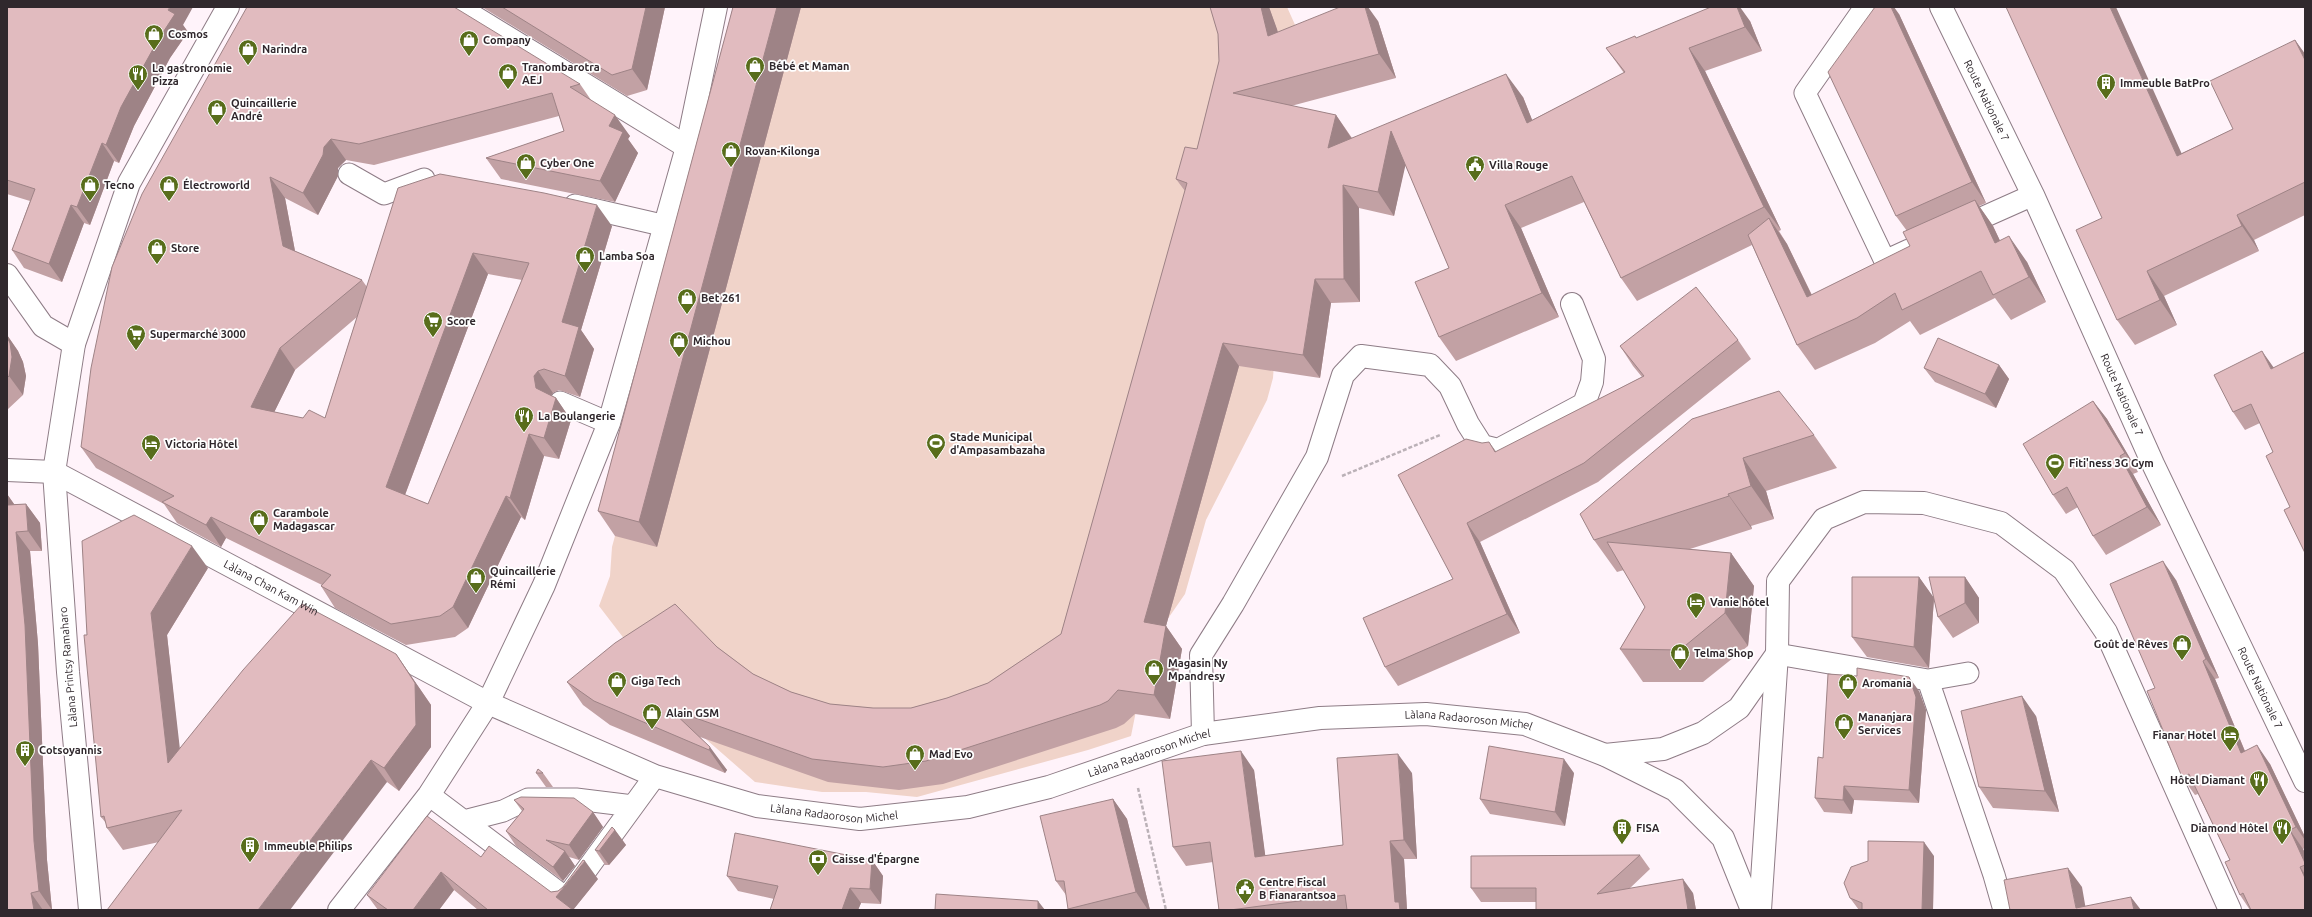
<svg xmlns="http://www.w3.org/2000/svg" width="2312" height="917" viewBox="0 0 2312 917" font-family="Ubuntu,sans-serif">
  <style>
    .green { fill: #f0d3c9 }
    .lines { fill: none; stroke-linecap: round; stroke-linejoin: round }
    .service-casing { stroke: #8e7c86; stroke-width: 23 }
    .minor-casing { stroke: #8e7c86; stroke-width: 24 }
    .tertiary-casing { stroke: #8e7c86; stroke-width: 24 }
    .primary-casing { stroke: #8e7c86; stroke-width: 24 }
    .path { stroke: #bbb1b7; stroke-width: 2.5; stroke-dasharray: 4 2; stroke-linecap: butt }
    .service { stroke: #fff; stroke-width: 21 }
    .minor { stroke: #fff; stroke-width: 22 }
    .tertiary { stroke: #fff; stroke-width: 22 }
    .primary { stroke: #fff; stroke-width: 22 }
    .wall { fill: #c2a1a4; fill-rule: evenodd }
    .shaded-wall { fill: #9e8386 }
    .building { fill: #e1bbbf; stroke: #9e8386; fill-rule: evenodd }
    .labels { text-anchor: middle; stroke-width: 3.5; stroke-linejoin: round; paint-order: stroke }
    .poi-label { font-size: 11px; font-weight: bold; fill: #30282d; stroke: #fff; text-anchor: start }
    .street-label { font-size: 11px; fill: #30282d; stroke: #fff }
  </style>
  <rect width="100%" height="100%" fill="#fff3fa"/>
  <path class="green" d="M758,7h529l9,20 -10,79 -1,103 -12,169 -6,22 -61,120 -21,74 -36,52 -18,90 -43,14 -171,47 -51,-5h-44l-67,-10 -79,-69 -44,-64 -33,-43 11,-30 2,-29z"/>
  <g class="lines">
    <g class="service-casing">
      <path id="service" d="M1865,7l-60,86 80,168 24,-11
        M349,174l35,20 40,-15
        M575,205l91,21
        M1959,228l74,-33
        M560,402l49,21
        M1777,654l151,26 40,-7
        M1928,680l66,195 10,35
        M429,795l137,103 89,-122
        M464,821l39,-10 25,-12h48l57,7"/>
    </g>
    <g class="minor-casing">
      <path id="minor" d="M458,7l229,140
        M7,275l36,51 31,18
        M7,470l47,2
        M1203,734l-2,-79 32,-51 84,-147 26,-82 18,-19 69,9 20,21 18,38 14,22 16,4 86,-46 8,-22 2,-23 -22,-55"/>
    </g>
    <g class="tertiary-casing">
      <g id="tertiary">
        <path id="s1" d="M54,472l434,231 167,73 102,30 103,13 108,-12 81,-20 154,-53 117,-16 106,-4 99,10 80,31 70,35 48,48 29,72"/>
        <path d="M1605,755l58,-6 40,-16 36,-25 38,-54"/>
        <path d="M90,910l-22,-238 -14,-200 20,-128 55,-161 99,-176"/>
        <path d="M339,910l90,-115 59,-92 56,-118 65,-162 78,-276 29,-140"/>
        <path d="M1760,910l17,-256 1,-73 46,-62 40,-17 60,1 77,20 63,47 42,62 124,278"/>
      </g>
    </g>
    <g class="primary-casing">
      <g id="primary">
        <path id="s2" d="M1941,7l92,188 120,269 152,317"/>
      </g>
    </g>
    <path class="path" d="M1342,476l98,-41
      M1138,788l28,122"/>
    <use href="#service" class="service"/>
    <use href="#minor" class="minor"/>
    <use href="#tertiary" class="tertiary"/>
    <use href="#primary" class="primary"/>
  </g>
  <path class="wall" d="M7,7l176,18 5,7 -18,26 -36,68 -15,37 -5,-2 -24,64 -6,-2 -22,59 -38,-14 -12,-18 18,-49 -23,-7z
    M247,7l333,77 11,16 39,36 -2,3 10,14 -23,49 -114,-23 -15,-21 78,-27 -5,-15 -185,49 -28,-5 -8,8v8l-20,39 -33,-17 10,53 67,29 5,7 31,-99 214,38 -31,104 13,19 -14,48 -21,-7 -6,3 -3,3 6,2 15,22 -12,39 -15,-3 -19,64 -4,-3 -53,111 -13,9 -49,8 -71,-37 -14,-22 1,-1 -96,-47 -5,9 -44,-24 -13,-19 -68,-36 -15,-21zM488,274l34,6 -94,224 -23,-9zM357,317l-32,101h-22l-29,-6 21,-42z
    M482,7h183l-18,83 -20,6z
    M733,7h68l-144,540 -42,-11 -17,-25z
    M1210,7h59l9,26 100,-12 18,57 -105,28 45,9 16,23 171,-41 9,23 92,-47 -18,-25 30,-10 114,-17 12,30 -57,20 76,159 -2,1 8,13 25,51 98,-49 -3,-15 -11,-15 3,-202 87,189 -7,3 14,20 7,15 27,21 19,40 -35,18 -16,-22 -75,37 -10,-14 -35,22 -60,27 -18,-25 -45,-100 -115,56 -16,-23 -37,-76 -63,26 38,89 -103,44 -17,-24 10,-69 -44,-104 -11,52 -35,-8 1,94 -29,1 -11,75 -81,-12 -73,260 16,23 -12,70 -35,-5 -11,10 -8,4 -173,56 -44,6 -71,-8 -128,-45 27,33 -2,3 -115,-48 -27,-20 -16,-23 150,-35 36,27 38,18 39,12 43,4h38l36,-10 41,-15 73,-49 124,-443 -9,-12 21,-30 22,-88 -1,-27z
    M2295,40l10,14v161l-51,25 5,11 -95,45 13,29 -42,20 -18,-25 -15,-102 80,-65 51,-24z
    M7,335l11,16 5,11 3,14 -3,19 -16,15z
    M1738,340l13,19 -153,123 -118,60 40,91 -122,53 -13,-19 68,-88 29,-136 14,9 146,-75 -9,-11 -13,-20z
    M1999,365l10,14 -13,29 -61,-26 -11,-14z
    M2274,367l16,140 -17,-55 -13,-29 -15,7 -12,-18z
    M2093,401l14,18 31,53 -5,2 28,51 -55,30 -13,-19 -15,-29 -12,7 -13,-19z
    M1692,419l122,16 23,33 -71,23 8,28 -23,7 1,3 -62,20 41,4 23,33 -6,60 -45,36h-60l-23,-33 25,-42 -21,-37 -7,2 -23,-32z
    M7,494l7,10h12l14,19 2,28h-12l8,93 9,216 5,50h-45z
    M208,568l-41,67 12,113 217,-94 35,51v42l-32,44 -12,-9 -228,60 -36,8 -16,-22 -1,-5 -5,-6 -14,-182z
    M1919,577l14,20 32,-20 14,21v25l-26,15 -15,-21 -4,-18 -5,69 -62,-11 -15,-20z
    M2176,580l43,98 -4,1 30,72 25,13 35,73v11l-2,1 2,4v57h-55l-10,-15 -10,-35 -32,-66 -3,1 -13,-18 -27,-89z
    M1919,691l7,19 -7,93 -65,-3 -2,14 -28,-2 -9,-14 8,-40z
    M2036,716l23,96 -66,-4 -14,-21z
    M1254,770l11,86 78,-11 69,-72 5,86h-13l3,51h-188l-6,-48 -27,4 -13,-19z
    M536,773h7l10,14h-7z
    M1574,773l-9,53 -75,-12 -10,-15z
    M1113,799l14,20 23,91h-81l-3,-15 -10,-14z
    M514,800l79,12 10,15 -24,33 -10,-3 6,9 -12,15 -47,-35 -10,-15 16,-20z
    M615,830l11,15 -17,20h-4l-10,-15z
    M1640,855l10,14 -21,20 64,4 3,17h-160v-8h-55l-10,-14z
    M1934,856l-1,54h-74l-9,-12z
    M481,857l70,35 7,-1 40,-12 -25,31h-95l-24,-20 -15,20h-61l-11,-15z
    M872,860l11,16 -2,28 -20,-1 -3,7h-88l4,-11 -36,-8 -11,-15z"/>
  <path class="shaded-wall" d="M170,7h23l-10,18 5,7 -18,26 -36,68 -15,37 -13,-18 15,-38z
    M646,7h19l-18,83 -15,-21z
    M777,7h24l-144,540 -18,-25z
    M1261,7h8l8,22 8,31 -17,-24z
    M1365,7h3l10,14 18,57 -17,-24z
    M1737,7h3l10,14 12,30 -17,-24z
    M1891,7h3l5,7 87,189 -14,-21z
    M2110,7h6l78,174 -17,-25z
    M2295,40l10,14v6z
    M1689,48l16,23 76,159 -17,-23z
    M1506,74l17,23 20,50 -16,-24z
    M615,115l15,21 -2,3 10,14 -23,49 -15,-21 9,-55z
    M1336,115l16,24 -24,9z
    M1391,131l17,23 -14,62 -16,-24z
    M331,139l15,21 -8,8v8l-20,39 -15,-22 21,-46z
    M102,143l12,18 -24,64 -13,-18z
    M270,177l15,21 13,69 -15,-21z
    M1343,185l16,23 1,94 -16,-23z
    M1975,200l18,26 20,42 -18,-25z
    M71,205l13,18 -22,59 -13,-18z
    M597,205l15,21 -31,104 13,19 -14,48 -15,-21 -3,-54z
    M1505,205l16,23 38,89 -17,-24z
    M2237,215l17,25 5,11 -17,-25z
    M1769,218l18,26 38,79 -18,-26z
    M2009,236l18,26 19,40 -17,-25z
    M473,253l15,21 -88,234 -14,-21z
    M2147,271l17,25 13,29 -17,-25z
    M1315,279l16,24 -11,75 -17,-23z
    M7,335l11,16 5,11 3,14 -3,19 -14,-19z
    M1223,343l16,23 -73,260 16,23 -12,70 -16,-24 -10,-73z
    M280,348l15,22 -29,59 -15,-22z
    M2262,351l12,17 -3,1z
    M1999,365l10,14 -13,29 -11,-14z
    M538,371l15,22 -4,5 -13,-10 -2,-12z
    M556,398l15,22 -12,39 -15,-21z
    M2093,401l14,18 31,53 -13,-19z
    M529,434l15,22 -19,64 -15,-22z
    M1489,442l14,19 -8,-9z
    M2120,456l13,18 28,51 -14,-18z
    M1743,458l23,33 8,28 -23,-33z
    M7,494l14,20 -13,-9z
    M1728,494l23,32 1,3 -23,-33z
    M506,496l15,21 -53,111 -15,-21z
    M26,504l14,19 2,28 -14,-20z
    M211,517l15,21 -5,9 -15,-22z
    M1467,523l13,19 40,91 -13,-19z
    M16,532l14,19 8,93 9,216 5,50 -13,-19 -5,-50z
    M192,546l16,22 -41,67 17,150 -16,-22 -17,-150z
    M1731,553l23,33 -6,60 -23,-33z
    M2163,561l13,19 43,98 -13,-19z
    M1919,577l15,21 -5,70 -15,-21z
    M1965,577l14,21v25l-14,-20z
    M396,654l35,51v42l-32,44 -15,-23z
    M2203,661l12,18 38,92 -12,-18z
    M1909,677l10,14 7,19 -7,93 -10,-13z
    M2022,696l14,20 23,96 -14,-21z
    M2257,745l13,19 35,73v3l-9,-13z
    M710,747l17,23 -2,3 -16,-23z
    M1241,751l13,19 14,106 -13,-19z
    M1398,754l14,19 5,86 -13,-19z
    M1564,759l10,14 -9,53 -10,-14z
    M371,760l16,22 -97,128h-32z
    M1844,786l10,14 -2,14 -9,-14z
    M1113,799l14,20 23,91h-2l-12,-18z
    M593,812l10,15 -24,33 -10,-15z
    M615,830l11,15 -17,20 -10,-14z
    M2290,830l13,19 2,4v10z
    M1390,841l14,18 3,51h-7l-5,-8z
    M1924,842l10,14 -1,54h-11z
    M565,851l10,15 -12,15 -10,-14z
    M872,860l11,16 -2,28 -11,-15z
    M585,861l13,18 -25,31 -17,-13z
    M2300,867l5,7v4z
    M2068,868l14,19 4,23 -10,-2z
    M441,872l13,18 -15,20h-26z
    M1683,879l10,14 3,17h-8z
    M850,888l11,15 -3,7h-16z
    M31,893l12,17h-9z
    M2131,897l10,13h-7z
    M1038,901l7,9h-7z"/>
  <path class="building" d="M7,7h163l-2,3 7,4 -17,26 -37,67 -15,38 -4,-2 -25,64 -6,-2 -22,59 -37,-14 23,-61 -28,-9z
    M247,7h207l126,77 -10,3 45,28 -6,11 14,6 -23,49 -114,-23 78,-27 -12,-38 -193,51 -28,-5 -7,8 -1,8 -20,38 -33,-16 13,69 79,34 -82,68 -29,59 52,11 6,-8 16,8 73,-230 42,-14 104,19 53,12 -35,117 17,5 -14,49 -21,-7 -6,2 -4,5 2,12 20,10 -12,40 -15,-4 -19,64 -4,-2 -53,111 -13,9 -49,8 -70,-38 10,-11 -120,-58 -5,8 -44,-23 12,-6 -93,-49 10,-79 21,-101 30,-73zM473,253l56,10 -101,241 -42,-17z
    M502,7h144l-14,62 -20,6z
    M733,7h44l-138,515 -41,-11z
    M1210,7h51l7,29 72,-29h25l14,47 -146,39 103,22 -8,33 178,-74 21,49 98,-51 -19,-24 29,-12 1,2 75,-31h26l8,20 -56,21 75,159 -143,71 -49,-102 -67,29 37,88 -103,44 -24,-55 34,-14 -58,-137 -13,61 -35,-7 1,94h-29l-12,76 -80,-12 -79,279 22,4 -12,69 -36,-5 -10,11 -8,4 -174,56 -43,6 -71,-8 -142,-50 40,38 -1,3 -115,-49 -27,-19 48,-39 60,-39 42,43 36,27 38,18 39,12 43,4h38l36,-10 41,-15 73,-49 126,-451 -11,-4 9,-32 12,2 22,-88 -1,-27z
    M1875,7h16l81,175 -76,34 -68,-144z
    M2006,7h104l67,149 56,-27 -23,-48 85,-41 10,20v122l-68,33 5,11 -95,45 13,29 -43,20 -41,-90 26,-12z
    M1975,200l20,43 14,-7 20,41 -36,18 -12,-24 -79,39 -7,-17 -38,25 -60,27 -49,-110 21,-17 38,79 103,-51 -7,-14z
    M1696,287l42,53 -154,123 -117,60 40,91 -122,53 -22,-49 90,-39 -55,-104 68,-36 16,4 7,-1 6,10 149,-76 -24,-30z
    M7,337l3,6 2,14 -3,19 -2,2z
    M1938,338l61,27 -14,29 -61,-26z
    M2262,351l9,18 34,-17v201l-21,-43 6,-3 -24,-51 7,-4 -22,-48 -18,8 -19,-37z
    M1779,391l35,44 -71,23 8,28 -23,8 1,2 -135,44 -14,-26 112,-95z
    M2093,401l32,52 -5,3 27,51 -54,29 -26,-49 -14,8 -30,-51z
    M7,494l1,11 18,-1 2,27 -12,1 9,93 9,216 5,50 -8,2 3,17h-27z
    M134,515l58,31 -41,67 17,150 75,-93 59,-66 94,50 19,29 1,42 -32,43 -13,-8 -113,150h-151l75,-100 -75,18 -3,-12 -3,1 -17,-182h3l-5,-94z
    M1607,542l124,11 -6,60 -45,37 -60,-1 25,-42z
    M2163,561l43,98 -3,2 38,92 16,-8 39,82 -6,3 15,33v2l-5,2 5,11v32h-54l-8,-17 -3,2 -15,-33 5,-2 -41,-86 -7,3 -35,-86 8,-3 -45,-104z
    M1852,577h67l-5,70 -62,-10z
    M1929,577h36v26l-27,14z
    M1857,668l52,9 7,20 -7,93 -65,-4 -1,14 -28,-2 3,-41 5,1 5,-84 29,2z
    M2022,696l23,95 -66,-4 -18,-76z
    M1489,746l75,13 -9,53 -75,-13z
    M1241,751l14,106 88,-12 -6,-87 61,-4 6,86 -14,1 5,61h4l1,8h-53l-2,-15 -115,15h-11l-9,-68 -37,5 -11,-86z
    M538,769l5,4h-7z
    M521,797l53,1 19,14 -24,33 -23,-5 19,11 -12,16 -47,-36 18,-22 -10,-9z
    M1113,799l23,93 -68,17 -4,-28h-8l-16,-65z
    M427,816l54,41 8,-11 62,46 7,-1 5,-4 20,-27 2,1 -29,36 17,13h-85l-47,-38 -28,38h-25l-21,-15z
    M612,827l3,3 -16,21 -4,-1z
    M735,833l137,27 -2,29 -20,-1 -8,22h-72l8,-24 -51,-10z
    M1868,841l56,1 -2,68h-60v-7l-12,-5 -6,-15 7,-16 17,-6z
    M1640,855l-43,39 86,-15 5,31h-152v-22h-65v-32z
    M2068,868l8,40 55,-11 3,13h-124l-6,-30z
    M936,894l102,7v9h-103z"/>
  <defs>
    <g id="shop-pin" transform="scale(1)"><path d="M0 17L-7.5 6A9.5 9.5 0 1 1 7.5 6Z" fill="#586d1b" stroke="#fff"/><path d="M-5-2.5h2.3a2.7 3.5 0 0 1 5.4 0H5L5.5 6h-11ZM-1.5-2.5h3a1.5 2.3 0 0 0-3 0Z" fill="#fff"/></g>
    <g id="restaurant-pin" transform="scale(1)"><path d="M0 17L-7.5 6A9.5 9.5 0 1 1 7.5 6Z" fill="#586d1b" stroke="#fff"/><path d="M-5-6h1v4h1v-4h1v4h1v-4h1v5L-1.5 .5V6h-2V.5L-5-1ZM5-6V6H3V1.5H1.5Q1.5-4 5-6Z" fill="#fff"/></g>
    <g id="building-pin" transform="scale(1)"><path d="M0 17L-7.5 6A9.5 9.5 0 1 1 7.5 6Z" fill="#586d1b" stroke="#fff"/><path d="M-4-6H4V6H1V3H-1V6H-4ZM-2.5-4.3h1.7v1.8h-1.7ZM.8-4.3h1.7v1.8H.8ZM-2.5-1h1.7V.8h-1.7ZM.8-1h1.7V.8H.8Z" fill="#fff"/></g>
    <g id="civic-pin" transform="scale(1)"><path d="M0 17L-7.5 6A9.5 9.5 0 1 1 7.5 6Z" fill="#586d1b" stroke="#fff"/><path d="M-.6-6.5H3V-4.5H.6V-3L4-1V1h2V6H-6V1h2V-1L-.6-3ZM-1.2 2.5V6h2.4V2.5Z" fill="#fff"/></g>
    <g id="supermarket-pin" transform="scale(1)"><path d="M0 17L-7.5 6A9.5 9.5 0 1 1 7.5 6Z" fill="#586d1b" stroke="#fff"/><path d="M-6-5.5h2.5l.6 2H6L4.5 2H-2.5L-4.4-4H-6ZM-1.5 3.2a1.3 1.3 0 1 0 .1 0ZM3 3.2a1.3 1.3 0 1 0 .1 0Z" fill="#fff"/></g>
    <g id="stadium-pin" transform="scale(1)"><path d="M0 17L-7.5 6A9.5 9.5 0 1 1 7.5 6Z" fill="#586d1b" stroke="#fff"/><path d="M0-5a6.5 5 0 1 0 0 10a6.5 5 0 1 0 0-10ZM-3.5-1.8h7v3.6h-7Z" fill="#fff"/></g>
    <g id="hotel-pin" transform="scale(1)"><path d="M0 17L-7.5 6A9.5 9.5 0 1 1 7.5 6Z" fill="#586d1b" stroke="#fff"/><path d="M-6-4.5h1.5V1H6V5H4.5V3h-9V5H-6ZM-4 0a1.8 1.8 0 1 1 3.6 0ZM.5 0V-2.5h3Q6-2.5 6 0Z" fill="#fff"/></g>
    <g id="bank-pin" transform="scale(1)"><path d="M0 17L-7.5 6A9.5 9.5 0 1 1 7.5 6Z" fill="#586d1b" stroke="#fff"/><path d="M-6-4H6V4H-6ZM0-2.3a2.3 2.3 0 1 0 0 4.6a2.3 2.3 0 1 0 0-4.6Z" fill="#fff"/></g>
  </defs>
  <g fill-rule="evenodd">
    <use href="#shop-pin" x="154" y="34"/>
    <use href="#shop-pin" x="469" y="40"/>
    <use href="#shop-pin" x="248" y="49"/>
    <use href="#shop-pin" x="755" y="66"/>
    <use href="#shop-pin" x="508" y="73"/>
    <use href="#restaurant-pin" x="138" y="74"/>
    <use href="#building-pin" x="2106" y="83"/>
    <use href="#shop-pin" x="217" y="109"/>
    <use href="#shop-pin" x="731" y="151"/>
    <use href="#shop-pin" x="526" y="163"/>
    <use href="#civic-pin" x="1475" y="165"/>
    <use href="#shop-pin" x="90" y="185"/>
    <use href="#shop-pin" x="169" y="185"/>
    <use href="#shop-pin" x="157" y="248"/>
    <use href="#shop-pin" x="585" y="256"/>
    <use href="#shop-pin" x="687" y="298"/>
    <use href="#supermarket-pin" x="433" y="321"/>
    <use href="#supermarket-pin" x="136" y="334"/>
    <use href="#shop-pin" x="679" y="341"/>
    <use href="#restaurant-pin" x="524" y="416"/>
    <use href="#stadium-pin" x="936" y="443"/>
    <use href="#hotel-pin" x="151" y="444"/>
    <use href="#stadium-pin" x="2055" y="463"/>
    <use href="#shop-pin" x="259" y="519"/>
    <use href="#shop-pin" x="476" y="577"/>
    <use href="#hotel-pin" x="1696" y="602"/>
    <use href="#shop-pin" x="2182" y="644"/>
    <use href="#shop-pin" x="1680" y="653"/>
    <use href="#shop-pin" x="1154" y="669"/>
    <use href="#shop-pin" x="617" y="681"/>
    <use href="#shop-pin" x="1848" y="683"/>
    <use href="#shop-pin" x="652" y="713"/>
    <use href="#shop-pin" x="1844" y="723"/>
    <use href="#hotel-pin" x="2230" y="735"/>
    <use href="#building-pin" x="25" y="750"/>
    <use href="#shop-pin" x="915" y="754"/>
    <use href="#restaurant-pin" x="2259" y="780"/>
    <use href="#building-pin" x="1622" y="828"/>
    <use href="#restaurant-pin" x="2282" y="828"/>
    <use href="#building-pin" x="250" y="846"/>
    <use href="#bank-pin" x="818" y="859"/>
    <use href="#civic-pin" x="1245" y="888"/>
  </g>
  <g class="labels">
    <g class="poi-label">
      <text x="168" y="38">Cosmos</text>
      <text x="483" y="44">Company</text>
      <text x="262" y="53">Narindra</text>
      <text x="769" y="70">Bébé et Maman</text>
      <text x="522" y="71">Tranombarotra<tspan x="522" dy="13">AEJ</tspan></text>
      <text x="152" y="72">La gastronomie<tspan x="152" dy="13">Pizza</tspan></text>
      <text x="2120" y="87">Immeuble BatPro</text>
      <text x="231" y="107">Quincaillerie<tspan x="231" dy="13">André</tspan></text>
      <text x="745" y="155">Rovan-Kilonga</text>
      <text x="540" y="167">Cyber One</text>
      <text x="1489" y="169">Villa Rouge</text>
      <text x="104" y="189">Tecno</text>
      <text x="183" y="189">Électroworld</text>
      <text x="171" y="252">Store</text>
      <text x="599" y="260">Lamba Soa</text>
      <text x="701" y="302">Bet 261</text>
      <text x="447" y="325">Score</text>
      <text x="150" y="338">Supermarché 3000</text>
      <text x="693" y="345">Michou</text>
      <text x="538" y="420">La Boulangerie</text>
      <text x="950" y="441">Stade Municipal<tspan x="950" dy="13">d'Ampasambazaha</tspan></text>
      <text x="165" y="448">Victoria Hôtel</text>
      <text x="2069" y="467">Fiti'ness 3G Gym</text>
      <text x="273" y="517">Carambole<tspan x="273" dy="13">Madagascar</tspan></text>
      <text x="490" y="575">Quincaillerie<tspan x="490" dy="13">Rémi</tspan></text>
      <text x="1710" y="606">Vanie hôtel</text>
      <text x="2168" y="648" text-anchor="end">Goût de Rêves</text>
      <text x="1694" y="657">Telma Shop</text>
      <text x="1168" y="667">Magasin Ny<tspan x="1168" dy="13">Mpandresy</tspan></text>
      <text x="631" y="685">Giga Tech</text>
      <text x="1862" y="687">Aromania</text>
      <text x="666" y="717">Alain GSM</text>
      <text x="1858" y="721">Mananjara<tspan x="1858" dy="13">Services</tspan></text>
      <text x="2216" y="739" text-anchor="end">Fianar Hotel</text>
      <text x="39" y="754">Cotsoyannis</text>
      <text x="929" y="758">Mad Evo</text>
      <text x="2245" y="784" text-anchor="end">Hôtel Diamant</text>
      <text x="1636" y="832">FISA</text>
      <text x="2268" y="832" text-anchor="end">Diamond Hôtel</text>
      <text x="264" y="850">Immeuble Philips</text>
      <text x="832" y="863">Caisse d'Épargne</text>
      <text x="1259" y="886">Centre Fiscal<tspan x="1259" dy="13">B Fianarantsoa</tspan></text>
    </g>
    <g class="street-label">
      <text dy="4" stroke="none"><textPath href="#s2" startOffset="104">Route Nationale 7</textPath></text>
      <text dy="4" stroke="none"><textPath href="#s2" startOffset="428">Route Nationale 7</textPath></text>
      <text dy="4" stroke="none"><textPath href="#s1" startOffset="246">Làlana Chan Kam Win</textPath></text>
      <text transform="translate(68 667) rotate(-95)" y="4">Làlana Printsy Ramaharo</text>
      <text dy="4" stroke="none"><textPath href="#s2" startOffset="752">Route Nationale 7</textPath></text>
      <text dy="4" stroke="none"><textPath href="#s1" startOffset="1506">Làlana Radaoroson Michel</textPath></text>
      <text dy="4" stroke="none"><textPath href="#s1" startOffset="1182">Làlana Radaoroson Michel</textPath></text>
      <text dy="4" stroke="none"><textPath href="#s1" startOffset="858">Làlana Radaoroson Michel</textPath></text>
    </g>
  </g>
  <rect width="2312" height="917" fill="none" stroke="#30282d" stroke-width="16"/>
</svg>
